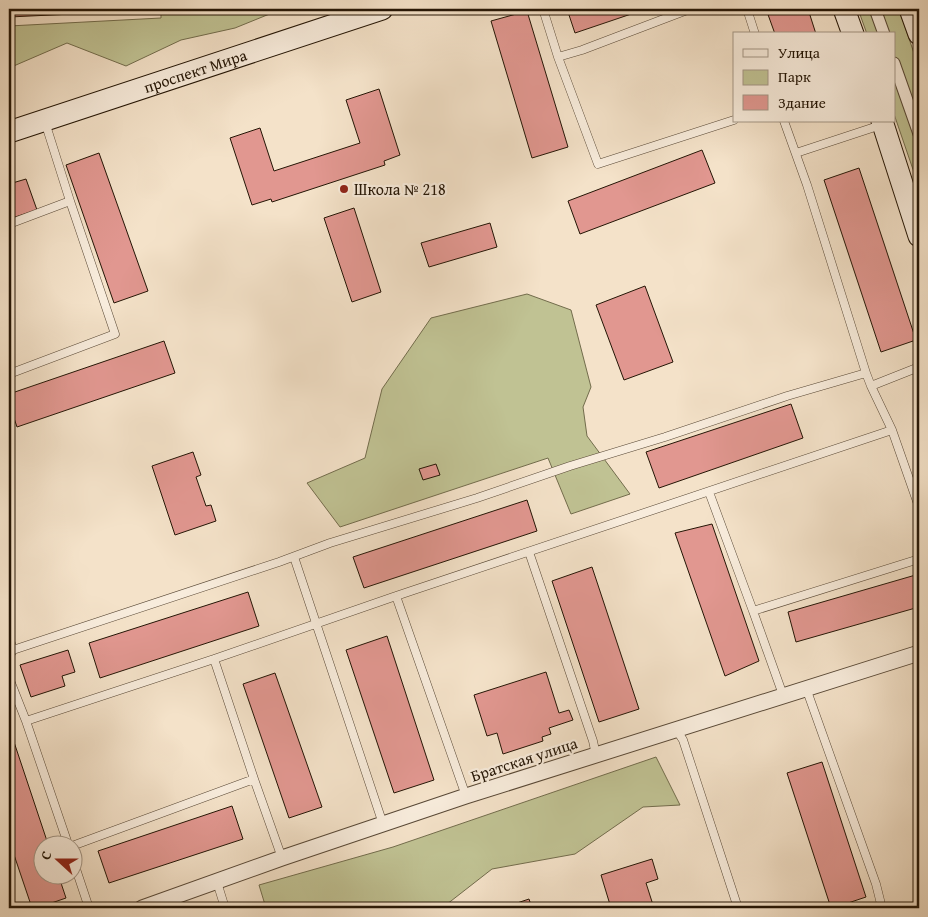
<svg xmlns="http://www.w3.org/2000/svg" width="928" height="917" viewBox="0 0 928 917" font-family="'Gentium Book Plus',serif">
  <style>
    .green { fill: #c0c293; stroke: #726c4c }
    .building { fill: #e19790; stroke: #241505 }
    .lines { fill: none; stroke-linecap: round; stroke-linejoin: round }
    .service-casing { stroke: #584836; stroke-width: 9 }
    .pedestrian-casing { stroke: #584836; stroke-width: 13 }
    .minor-casing { stroke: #584836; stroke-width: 17 }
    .secondary-casing { stroke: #241505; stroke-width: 23 }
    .service { stroke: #f8ecdc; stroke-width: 8 }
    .pedestrian { stroke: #f8ecdc; stroke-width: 11 }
    .minor { stroke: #f8ecdc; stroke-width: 15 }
    .secondary { stroke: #f8ecdc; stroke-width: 21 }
    .poi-dot { fill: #8f2418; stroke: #f8ecdc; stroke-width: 2 }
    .labels { text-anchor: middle; stroke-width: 4.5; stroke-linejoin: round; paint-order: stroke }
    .street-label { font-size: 16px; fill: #241505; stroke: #f8ecdc }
    .poi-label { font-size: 16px; fill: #241505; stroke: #f8ecdc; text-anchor: start }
  </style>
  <rect width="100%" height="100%" fill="#f4e2c9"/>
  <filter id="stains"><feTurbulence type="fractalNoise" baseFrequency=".004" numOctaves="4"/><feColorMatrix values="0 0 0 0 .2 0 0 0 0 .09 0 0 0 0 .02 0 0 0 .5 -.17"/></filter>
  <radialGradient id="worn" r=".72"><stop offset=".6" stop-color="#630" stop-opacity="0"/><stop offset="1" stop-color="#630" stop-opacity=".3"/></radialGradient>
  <path class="green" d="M161,9h126l-15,4 -37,15 -54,12 -55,26 -59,-23 -58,25v-42l152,-8z
    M858,9h41l20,59v119l-25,-73v-80h-27z
    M527,294l44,16 20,77 -8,20 4,29 43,58 -59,20 -23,-56 -208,69 -33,-44 58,-25 17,-69 49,-71z
    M656,757l24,48 -37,2 -68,47 -83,15 -50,39h-176l-7,-23 134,-38z"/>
  <path class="building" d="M9,9h148v1l-148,7z
    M567,9h79l-71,24z
    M766,9h42l8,25h-41z
    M527,11l41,136 -36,11 -41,-137z
    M379,89l21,66 -16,6 1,4 -113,37 -1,-3 -19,6 -22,-67 30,-10 14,43 86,-28 -14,-43z
    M702,150l13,33 -135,51 -12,-33z
    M99,153l49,138 -34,12 -48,-138z
    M859,168l57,172 -35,12 -57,-172z
    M26,179l11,31 -28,9v-35z
    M354,208l27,84 -29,10 -28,-84z
    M490,223l7,24 -68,20 -8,-24z
    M645,286l28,76 -49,18 -28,-75z
    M164,341l11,32 -158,54 -8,-24v-9z
    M791,404l12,34 -144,50 -13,-36z
    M919,418v19l-5,-17z
    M193,452l8,23 -5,2 10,29 5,-1 5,16 -41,14 -23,-69z
    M436,464l4,11 -17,5 -4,-11z
    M527,500l10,31 -173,57 -11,-31z
    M712,524l47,137 -34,15 -50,-143z
    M592,567l47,142 -40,13 -47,-141z
    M919,574v33l-123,35 -8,-30z
    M248,592l11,34 -159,52 -11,-35z
    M387,636l47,144 -40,13 -48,-143z
    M68,650l7,22 -13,4 3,10 -34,11 -11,-32z
    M546,672l13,41 10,-3 4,10 -24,8 2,6 -9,3 1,4 -40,13 -6,-21 -10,3 -13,-41z
    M275,673l47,134 -33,11 -46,-134z
    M9,727l39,117h-6v30h16l8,24 -29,10h-5l-23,-68z
    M822,762l44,135 -33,11h-2l-44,-135z
    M232,806l11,33 -134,44 -11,-32z
    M652,859l6,20 -12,4 8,25h-43l-10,-33z
    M529,899l3,9h-30z"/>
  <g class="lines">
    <g class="service-casing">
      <path id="service" d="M543,9l15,48 40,107 136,-44
        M747,9l8,25
        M558,57l24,-7 108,-41
        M784,121l23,64 59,188 5,13
        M45,122l25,79
        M796,153l85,-28
        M9,224l61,-23 45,133 -106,40
        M919,367l-48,19 21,44 27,77
        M709,492l44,119
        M529,552l64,189 3,14
        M294,557l89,267
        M396,596l70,200
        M9,637l4,13
        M9,657l4,-7 266,-88 51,-19 147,-45 93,-32 95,-29 122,-41 79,-23
        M9,678l17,43 188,-62 182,-63 496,-166
        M806,688l70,196 6,24
        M783,695l-30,-84 166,-52
        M26,721l42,123
        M676,729l7,11 55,168
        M254,779l28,79
        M72,846l182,-67 -40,-120
        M72,857l17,51
        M217,882l8,26
        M918,908h1"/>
    </g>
    <g class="pedestrian-casing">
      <path id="pedestrian" d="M875,9l9,25
        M894,63l25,71"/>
    </g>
    <g class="minor-casing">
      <path id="minor" d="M142,908l140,-50 184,-62 453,-143"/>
    </g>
    <g class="secondary-casing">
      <g id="secondary">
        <path d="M844,9l9,25"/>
        <path d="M910,9l9,25"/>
        <path d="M882,121l37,115"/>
        <path id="s1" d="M9,132l373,-123"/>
      </g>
    </g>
    <use href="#service" class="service"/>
    <use href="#pedestrian" class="pedestrian"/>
    <use href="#minor" class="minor"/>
    <use href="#secondary" class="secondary"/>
  </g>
  <circle class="poi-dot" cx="344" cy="189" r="5"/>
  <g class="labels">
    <g class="street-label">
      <text dy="6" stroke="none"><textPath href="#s1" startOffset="196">проспект Мира</textPath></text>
      <text transform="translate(524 759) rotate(-18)" y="6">Братская улица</text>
    </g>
    <g class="poi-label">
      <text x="354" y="195">Школа № 218</text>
    </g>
  </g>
  <rect width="928" height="917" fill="none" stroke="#f4e2c9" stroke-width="30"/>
  <rect x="10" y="10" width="908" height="897" fill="none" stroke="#241505" stroke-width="2.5"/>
  <rect x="15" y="15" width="898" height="887" fill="none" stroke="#241505"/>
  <rect x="733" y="32" width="162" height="90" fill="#f8ecdc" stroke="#a39686"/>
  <rect x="743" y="49" width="25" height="8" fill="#f8ecdc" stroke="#a39686"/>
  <text x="778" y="58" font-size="15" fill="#241505">Улица</text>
  <rect x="743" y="70" width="25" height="15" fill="#c0c293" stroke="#a39686"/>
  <text x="778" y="82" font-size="15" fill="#241505">Парк</text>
  <rect x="743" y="95" width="25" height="15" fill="#e19790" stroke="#a39686"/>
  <text x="778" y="108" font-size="15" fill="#241505">Здание</text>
  <g transform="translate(58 860) rotate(291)"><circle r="24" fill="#f8ecdc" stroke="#a39686"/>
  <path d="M0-4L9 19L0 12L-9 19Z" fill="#8f2418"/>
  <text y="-8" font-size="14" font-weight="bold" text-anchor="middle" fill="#241505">С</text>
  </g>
  <rect width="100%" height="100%" filter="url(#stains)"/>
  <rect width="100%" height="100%" fill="url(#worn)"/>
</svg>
